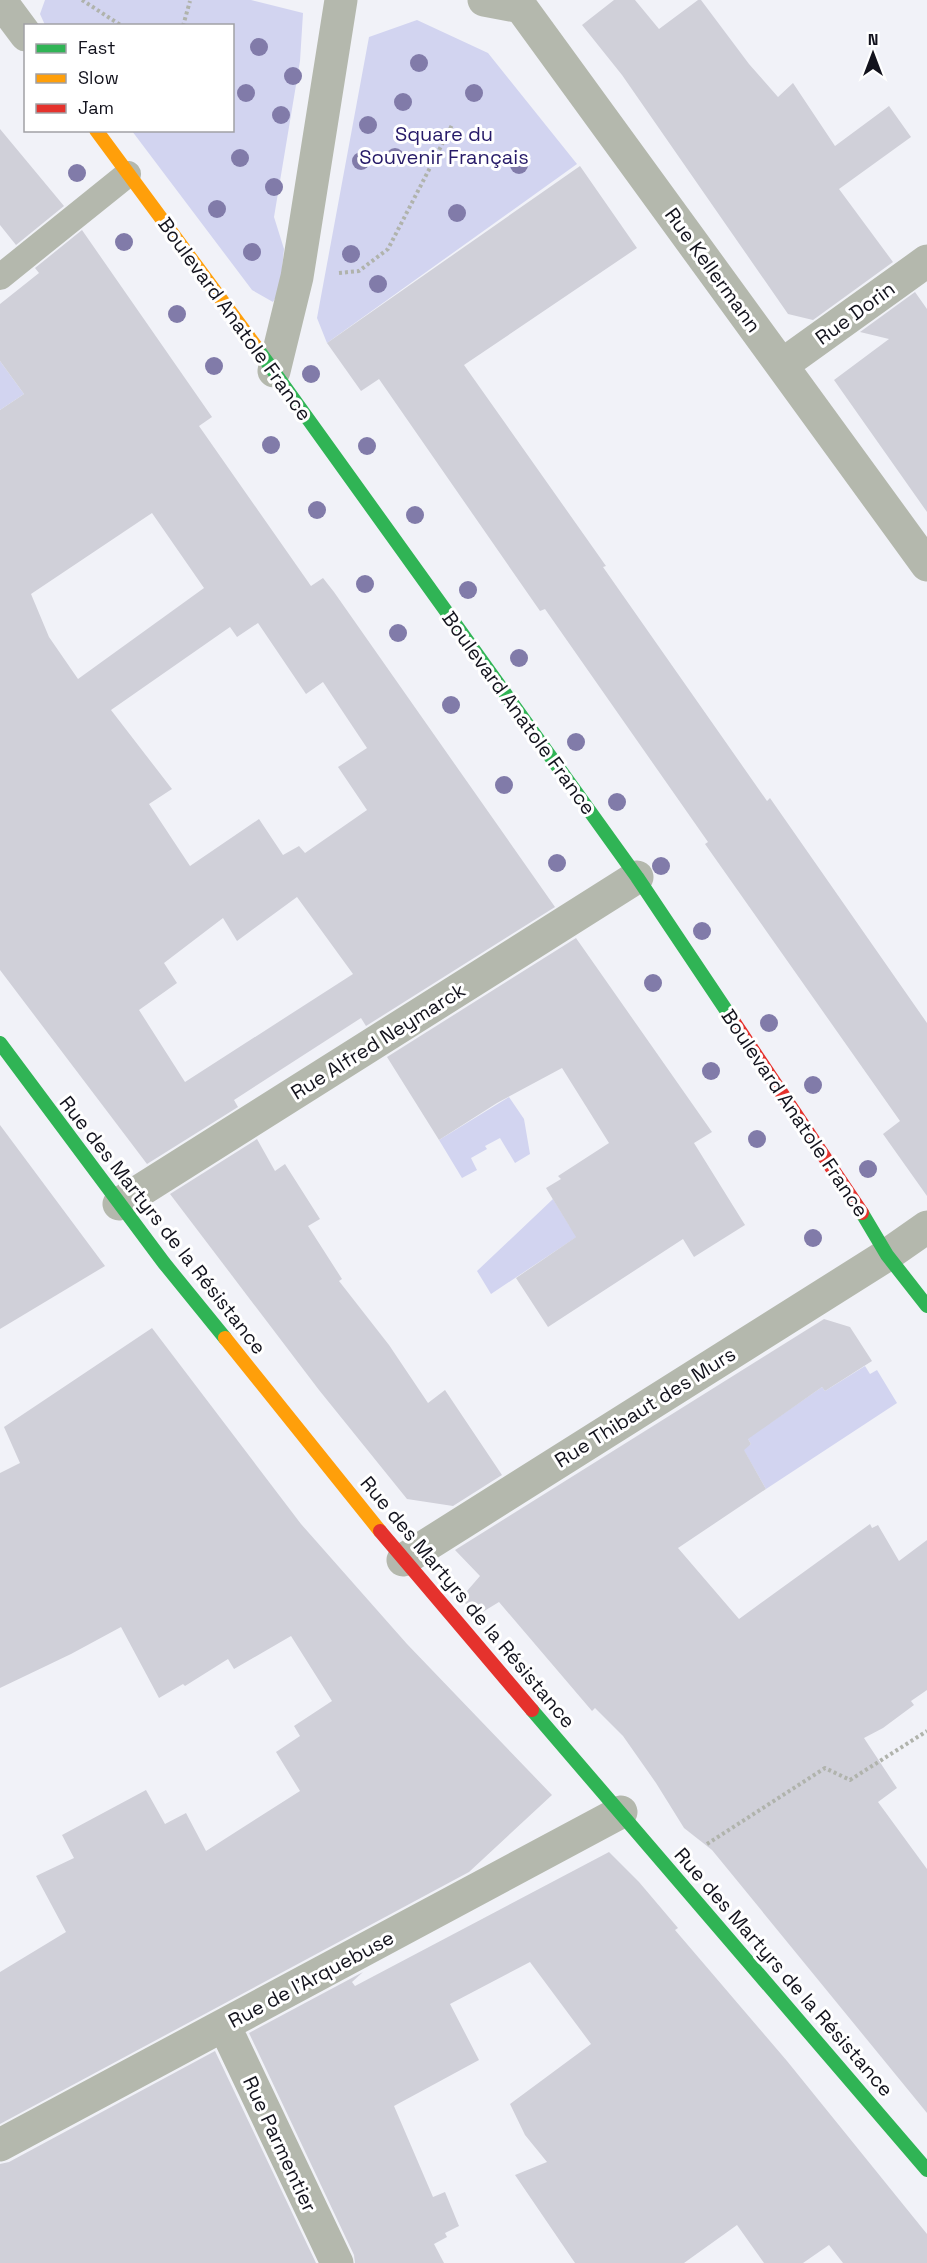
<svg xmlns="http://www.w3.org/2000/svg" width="927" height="2263" viewBox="0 0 927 2263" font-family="'Space Grotesk',sans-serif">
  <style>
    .green { fill: #d2d4f0 }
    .building { fill: #d0d0d9; fill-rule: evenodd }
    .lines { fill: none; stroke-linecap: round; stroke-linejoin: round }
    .path { stroke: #b0b3ac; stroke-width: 4; stroke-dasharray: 3 3; stroke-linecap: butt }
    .lane { stroke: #b4b8ad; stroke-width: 26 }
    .street { stroke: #b4b8ad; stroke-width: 33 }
    .fast { stroke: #30b455; stroke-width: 14 }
    .slow { stroke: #ff9f0a; stroke-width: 14 }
    .jam { stroke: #e5322d; stroke-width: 14 }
    .tree { fill: #817ba9 }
    .labels { text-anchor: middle; stroke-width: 6; stroke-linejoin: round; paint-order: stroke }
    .park-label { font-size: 20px; fill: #261a68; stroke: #fff }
    .street-label { font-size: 20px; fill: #13131d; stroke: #fff }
  </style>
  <rect width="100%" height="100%" fill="#f1f2f8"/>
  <path class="green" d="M45,0h206l52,13 -3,48 -26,156 10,32 -4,41 -7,12 -21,-12 -120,-159 100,-1v-104l-187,-1 -5,-11z
    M417,20l71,33 89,111 -250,179 -10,-25 52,-281z
    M0,361l24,33 -24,16z
    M509,1097l15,22 6,35 -15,9 -15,-25 -15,8 2,3 -16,9 6,12 -15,8 -23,-38z
    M553,1199l16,26 12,9 -90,60 -14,-23z
    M865,1366l5,8 7,-4 20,33 -131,86 -23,-40 8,-5 -10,-16 29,-5 52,-36 3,4z"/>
  <path class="building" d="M614,0h21l24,29 39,-29h3l48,64 29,33 15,-14 42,63 54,-40 22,31 -72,52 54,73 -80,58 -25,-6 -166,-239 -40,-50z
    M0,129l64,77 -48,39 -16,-20z
    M580,166l57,82 -173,117 142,201 -3,1 164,234 3,-3 157,225v173l-44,-62 17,-13 -195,-277 3,-2 -163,-233 -5,2 -161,-232 -18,12 -34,-48z
    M82,230l130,187 -13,9 112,160 12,-8 11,14 221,315 -189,119 -5,-8 -127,82 4,7 -91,57 -147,-194v-560l24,-16 -24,-33v-57l39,-31 -4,-5zM152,513l52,75 -126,91 -29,-42 -18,-43zM258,623l48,71 17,-12 44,66 -29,19 29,43 -62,43 -6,-7 -16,9 -24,-36 -69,47 -41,-62 23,-15 -61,-79 119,-83 7,10zM297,897l56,77 -168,108 -46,-72 38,-27 -13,-20 59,-45 14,23z
    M915,292l12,17v203l-93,-132 55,-41 -29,-7z
    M576,938l136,194 -18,11 51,82 -51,32 -11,-18 -135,88 -32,-49 60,-41 -30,-49 15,-9 -3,-3 51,-33 -47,-75 -65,35 -58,37 -52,-83z
    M0,1125l105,141 -105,63z
    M257,1139l18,32 10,-7 35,55 -12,7 34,53 -3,2 50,64 39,58 17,-13 57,85 -49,31 -46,-7 -88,-109 -149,-196z
    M824,1319l26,8 22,34 -47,30 -3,-4 -74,52 3,5 -7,6 22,39 -88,59 61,71 131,-95 2,4 6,-3 21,36 28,-21v150l-16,11 3,4 -31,23 -19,10 33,50 -19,14 49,67v244l-215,-263 -28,-22 -28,-45 -33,-47 -28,-28 -3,3 -93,-109 -23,14 -15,-18 19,-22 -25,-26z
    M152,1328l149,196 106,120 145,151 -83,77 -469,252v-152l66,-40 -30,-56 38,-18 -12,-23 84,-45 19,34 21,-11 20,38 94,-60 -24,-39 24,-16 -6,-10 38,-25 -41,-65 -57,33 -6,-10 -43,27 -2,-2 -24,14 -38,-71 -50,27 -71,34v-215l20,-10 -16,-36z
    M609,1852l30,30 39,46 -3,2 112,131 140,173v29h-84l-14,-18 -26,18h-39l-27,-38 -53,38h-109l-60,-88 32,-13 -22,-27 -15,-31 81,-60 -61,-82 -80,42 29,56 -85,46 39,91 12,-5 14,34 -14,7 2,4 -13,7 10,19h-89l-1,-8 -105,-222 114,-61 -11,10 3,4z
    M215,2051l101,212h-316v-99l9,-2z"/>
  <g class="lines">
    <path class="path" d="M82,0l40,26
      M183,26l7,-25
      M339,273l20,-2 29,-22 64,-124
      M707,1844l118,-76 25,12 77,-49"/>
    <path class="lane" d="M0,277l128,-103"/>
    <path class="street" d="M0,0l26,35
      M484,0l37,7 406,558
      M782,365l145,-104
      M274,371l23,-94 44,-277
      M119,1204l518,-327
      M403,1560l484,-305 40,-28
      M224,2025l113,238
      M0,2145l621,-333"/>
    <path class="fast" d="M257,348l380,529 95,142
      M0,1043l164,220 61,75
      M862,1213l25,42 40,51
      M532,1710l395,460"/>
    <path class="slow" d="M96,130l161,218
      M225,1338l155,193"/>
    <path class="jam" d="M732,1019l130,194
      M380,1531l152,179"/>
  </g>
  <g class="tree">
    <circle cx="259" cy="47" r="9"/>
    <circle cx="419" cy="63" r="9"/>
    <circle cx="293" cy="76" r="9"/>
    <circle cx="246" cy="93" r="9"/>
    <circle cx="474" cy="93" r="9"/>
    <circle cx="403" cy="102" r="9"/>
    <circle cx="281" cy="115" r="9"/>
    <circle cx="368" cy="125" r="9"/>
    <circle cx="395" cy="157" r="9"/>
    <circle cx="240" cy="158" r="9"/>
    <circle cx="361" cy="161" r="9"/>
    <circle cx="519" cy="165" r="9"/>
    <circle cx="77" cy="173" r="9"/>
    <circle cx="274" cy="187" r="9"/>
    <circle cx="217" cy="209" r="9"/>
    <circle cx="457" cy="213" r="9"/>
    <circle cx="124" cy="242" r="9"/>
    <circle cx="252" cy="252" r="9"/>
    <circle cx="351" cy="254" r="9"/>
    <circle cx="378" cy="284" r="9"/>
    <circle cx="177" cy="314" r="9"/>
    <circle cx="214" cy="366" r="9"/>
    <circle cx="311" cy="374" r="9"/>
    <circle cx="271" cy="445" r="9"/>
    <circle cx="367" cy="446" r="9"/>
    <circle cx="317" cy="510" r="9"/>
    <circle cx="415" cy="515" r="9"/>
    <circle cx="365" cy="584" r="9"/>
    <circle cx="468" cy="590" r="9"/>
    <circle cx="398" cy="633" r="9"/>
    <circle cx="519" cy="658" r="9"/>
    <circle cx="451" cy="705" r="9"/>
    <circle cx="576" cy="742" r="9"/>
    <circle cx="504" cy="785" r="9"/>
    <circle cx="617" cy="802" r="9"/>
    <circle cx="557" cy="863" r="9"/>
    <circle cx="661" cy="866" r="9"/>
    <circle cx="702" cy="931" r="9"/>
    <circle cx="653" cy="983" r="9"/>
    <circle cx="769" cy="1023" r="9"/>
    <circle cx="711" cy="1071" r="9"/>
    <circle cx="813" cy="1085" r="9"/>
    <circle cx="757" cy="1139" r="9"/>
    <circle cx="868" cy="1169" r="9"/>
    <circle cx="813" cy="1238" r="9"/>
  </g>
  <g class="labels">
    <g class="park-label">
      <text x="444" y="141">Square du<tspan x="444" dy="23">Souvenir Français</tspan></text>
    </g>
    <g class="street-label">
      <text transform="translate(713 270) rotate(54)" y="7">Rue Kellermann</text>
      <text transform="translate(855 313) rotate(-36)" y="7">Rue Dorin</text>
      <text transform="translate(235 319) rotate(54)" y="7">Boulevard Anatole France</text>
      <text transform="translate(519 713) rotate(54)" y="7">Boulevard Anatole France</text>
      <text transform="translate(378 1041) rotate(-32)" y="7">Rue Alfred Neymarck</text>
      <text transform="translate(795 1113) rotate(56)" y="7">Boulevard Anatole France</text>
      <text transform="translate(163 1225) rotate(52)" y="7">Rue des Martyrs de la Résistance</text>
      <text transform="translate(645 1407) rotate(-32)" y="7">Rue Thibaut des Murs</text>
      <text transform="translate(468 1602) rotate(50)" y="7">Rue des Martyrs de la Résistance</text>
      <text transform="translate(784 1972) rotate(49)" y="7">Rue des Martyrs de la Résistance</text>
      <text transform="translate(311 1979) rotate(-28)" y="7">Rue de l'Arquebuse</text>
      <text transform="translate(280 2144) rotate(65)" y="7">Rue Parmentier</text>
    </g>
  </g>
  <rect x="24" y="24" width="210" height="108" fill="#ffffff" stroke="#a1a1a5" stroke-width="1.5"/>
  <rect x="36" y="44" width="30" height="9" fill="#30b455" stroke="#a1a1a5" stroke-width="1.5"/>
  <text x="78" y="54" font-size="18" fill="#13131d">Fast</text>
  <rect x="36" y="74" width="30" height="9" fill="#ff9f0a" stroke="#a1a1a5" stroke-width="1.5"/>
  <text x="78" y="84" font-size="18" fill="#13131d">Slow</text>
  <rect x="36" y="104" width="30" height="9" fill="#e5322d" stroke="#a1a1a5" stroke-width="1.5"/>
  <text x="78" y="114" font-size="18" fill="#13131d">Jam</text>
  <g transform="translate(873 54)" stroke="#ffffff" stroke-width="4.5" paint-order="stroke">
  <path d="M0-4.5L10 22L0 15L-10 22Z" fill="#13131d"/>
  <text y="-9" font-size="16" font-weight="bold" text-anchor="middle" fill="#13131d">N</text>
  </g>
</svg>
